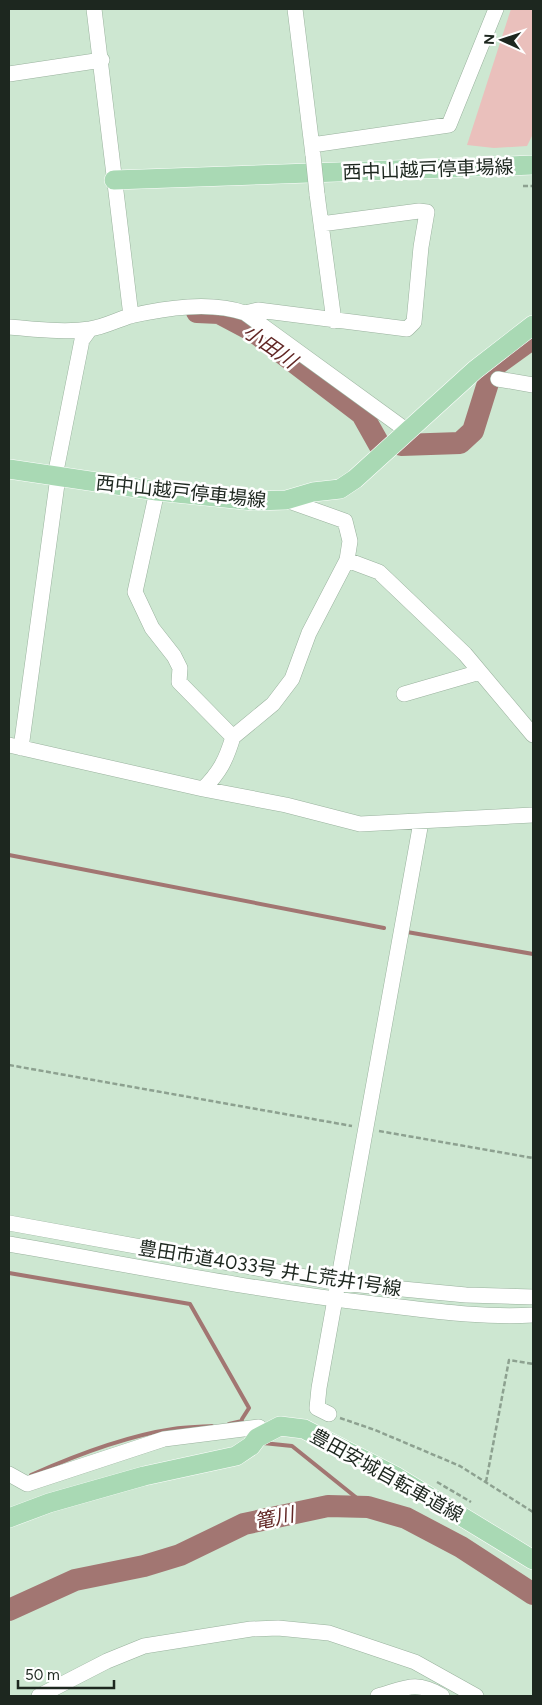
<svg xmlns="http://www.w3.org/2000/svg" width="542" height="1705" viewBox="0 0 542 1705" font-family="Figtree,'Noto Sans JP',sans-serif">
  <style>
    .green { fill: #eac0bc }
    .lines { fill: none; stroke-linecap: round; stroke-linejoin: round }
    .stream { stroke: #a27672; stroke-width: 4 }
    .river { stroke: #a27672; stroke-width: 22 }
    .minor-casing { stroke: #9ab29e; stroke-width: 16 }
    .major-casing { stroke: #fff; stroke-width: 20 }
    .path { stroke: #8da190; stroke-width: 2.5; stroke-dasharray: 5 2.5; stroke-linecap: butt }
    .minor { stroke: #fff; stroke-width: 15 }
    .major { stroke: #a9d9b4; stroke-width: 19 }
    .minor-bridge-casing { stroke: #9ab29e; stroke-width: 16; stroke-linecap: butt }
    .minor-bridge { stroke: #fff; stroke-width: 15 }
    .labels { text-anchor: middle; stroke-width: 5; stroke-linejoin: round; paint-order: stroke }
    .street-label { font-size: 19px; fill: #1d271f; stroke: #fff }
    .water-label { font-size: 20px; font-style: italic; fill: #612624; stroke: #fff }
  </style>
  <rect width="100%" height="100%" fill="#cde7d1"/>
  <path class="green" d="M511,9h22v125l-6,12 -33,2 -27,-3z"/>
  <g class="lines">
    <path class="stream" d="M9,855l375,73
      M407,932l126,22
      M9,1273l181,31 59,104 -7,11
      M229,1424l13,-3
      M263,1443l29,3 76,61
      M31,1475c45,-20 94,-39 142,-46 13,-2 26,-2 39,-3"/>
    <path class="river" d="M197,312l22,1 34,18 109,83 18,32
      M401,445l59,-2 13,-12 20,-64 40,-29
      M9,1610l66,-30 69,-14 36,-11 64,-31 84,-18 40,1 38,11 55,29 72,47"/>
    <g class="minor-casing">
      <path id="minor" d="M94,9l37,307
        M295,9l18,146
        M9,74l93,-14
        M312,145l137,-20 47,-116
        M317,194l17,127
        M245,313l13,-3 149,19 7,-7 7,-75 6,-35 -8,-1 -98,13
        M9,327c26,2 55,6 81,2 14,-2 27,-9 40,-13 36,-8 80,-15 115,-3l161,117
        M498,379l35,6
        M157,491l-22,101 17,36 22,28 6,12 -1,14 54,55c-7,23 -13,35 -30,52
        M286,500l59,21 5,20 -3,19 32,12 86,82 68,81
        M404,694l76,-22
        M233,737l40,-33 19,-25 17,-46 38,-73
        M9,745l194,44 83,16 74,19 173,-9
        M21,748l36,-264 -2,-8 27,-136 8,-11
        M9,1223l330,60 127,12 67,2
        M9,1244c121,21 243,46 366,60 53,6 105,14 158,11
        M329,1414l-12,-6 2,-20 102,-566
        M9,1474l18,10 137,-45 95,-12
        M39,1696l68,-35 37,-15 107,-17 27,-1 51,5 86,29 61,34
        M378,1696c28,-8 38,-16 64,0"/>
    </g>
    <g class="major-casing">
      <path id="major" d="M114,180l419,-15
        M9,469l148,22 97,10 32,-1 27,-8 27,-3 15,-10 120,-109 58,-45
        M9,1518l40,-15 95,-27 92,-20 15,-10 6,-8 23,-12 24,3 93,48 136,83"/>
    </g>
    <path class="path" d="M523,186h10
      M9,1065l343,61
      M379,1131l154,27
      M340,1418l35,12 85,36 73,46
      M437,1482l34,20
      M486,1482l23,-122 24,4"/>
    <use href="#minor" class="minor"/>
    <use href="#major" class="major"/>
    <g class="minor-bridge-casing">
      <path id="minor-bridge" d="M313,155l4,39"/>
    </g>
    <use href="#minor-bridge" class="minor-bridge"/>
  </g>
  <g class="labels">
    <g class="street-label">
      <text transform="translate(428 169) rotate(-2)" y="7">西中山越戸停車場線</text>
      <text transform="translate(181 491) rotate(6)" y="7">西中山越戸停車場線</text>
      <text transform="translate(270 1268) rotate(9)" y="7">豊田市道4033号 井上荒井1号線</text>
      <text transform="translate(387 1475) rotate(29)" y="7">豊田安城自転車道線</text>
    </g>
    <g class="water-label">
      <text transform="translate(270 346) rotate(35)" y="7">小田川</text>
      <text transform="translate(274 1518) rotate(-12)" y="7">篭川</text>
    </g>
  </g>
  <rect width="542" height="1705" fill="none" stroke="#1d271f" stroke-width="20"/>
  <g transform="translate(502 40) rotate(273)" stroke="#ffffff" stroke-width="4" paint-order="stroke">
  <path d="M0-4L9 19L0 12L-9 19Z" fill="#1d271f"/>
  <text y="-8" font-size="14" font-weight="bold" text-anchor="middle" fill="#1d271f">N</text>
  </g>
  <path d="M18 1680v8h96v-8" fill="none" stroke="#1d271f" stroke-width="2.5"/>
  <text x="25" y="1680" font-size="15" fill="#1d271f" stroke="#ffffff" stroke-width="4" paint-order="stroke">50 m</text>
</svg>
